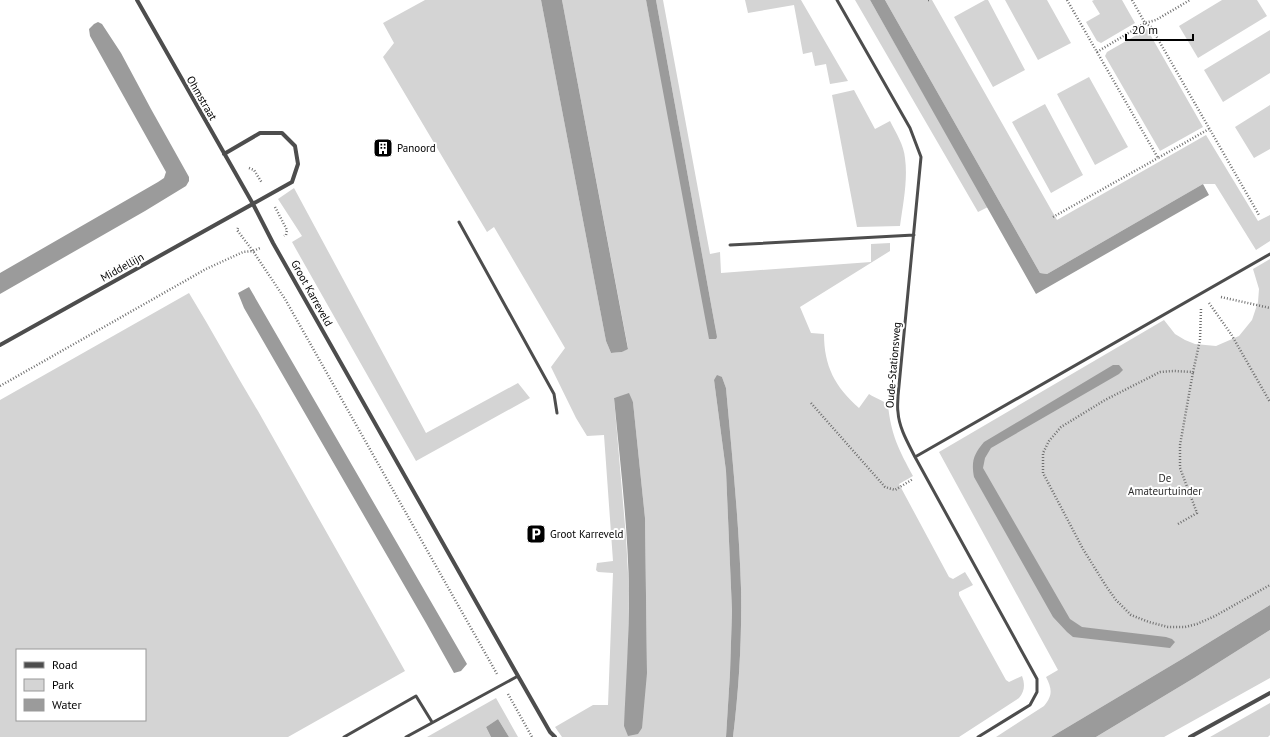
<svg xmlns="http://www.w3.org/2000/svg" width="1270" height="737" viewBox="0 0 1270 737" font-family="'PT Sans',sans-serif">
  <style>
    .green { fill: #d4d4d4; fill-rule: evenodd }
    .water { fill: #9b9b9b }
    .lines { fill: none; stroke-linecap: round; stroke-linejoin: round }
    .path { stroke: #6f6f6f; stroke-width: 2.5; stroke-dasharray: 1 2; stroke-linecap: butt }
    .lane { stroke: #4d4d4d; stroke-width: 3 }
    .street { stroke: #4d4d4d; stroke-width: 4 }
    .labels { text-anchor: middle; stroke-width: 4; stroke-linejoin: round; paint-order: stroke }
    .street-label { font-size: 11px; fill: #000; stroke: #fff }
    .poi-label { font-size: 11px; fill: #000; stroke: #fff; text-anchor: start }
    .park-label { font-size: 11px; fill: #2b2b2b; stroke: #fff }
  </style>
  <rect width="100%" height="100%" fill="#fff"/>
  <path class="green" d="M425,0h116l65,341 5,12 11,-1 6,-4 -66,-348h84l9,46 62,291 -61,-337h7l47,254 10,-2 1,21 150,-11v-18l19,-1v8l-90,56 11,26 13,1c0,32 11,53 35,74l10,-14c6,4 14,6 19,11 3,30 11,45 25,71l-14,8 50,93 4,2 12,-7 8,13 -14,7v3l47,85 3,2 13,-6c3,8 3,15 -3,22l-60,39h-226c6,-49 9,-99 8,-149 -2,-66 -9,-133 -15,-200l-4,-11 -8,3 12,91 6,140 -2,62 -4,64h-164l-7,-10 38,-22h15l5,-132 -15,-1 -2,-2 1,-7 16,-2 -9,-126 -17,1 -11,-18 -25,-51 14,-19 -71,-121 -7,5 -104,-175 11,-14 -11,-20zM628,394l5,8 12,116 2,155 -19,-28 1,-54 -3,-54 -12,-139z
    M745,0h56l47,81 -18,3 -4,-20 -11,2 -3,-14 -9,2 -9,-49 -46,8z
    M855,0h15l118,207 -10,5z
    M885,0h47l125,220 149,-85 52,86 12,-6v26l-14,9 -41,-66h-12l-156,90 -7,-1z
    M985,0h3l37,70 -32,17 -39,-70z
    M1005,0h42l24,43 -33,17z
    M1094,0h28l13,23 -34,20 -4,-2 -11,-19 14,-8 -8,-13z
    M1222,0h35l10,16 -69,42 -19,-32z
    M1147,29l56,98 -43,24 -55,-95 2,-4z
    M1270,30v43l-47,29 -19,-32z
    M1089,77l39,70 -33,18 -38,-71z
    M854,90l21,39 15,-8c6,12 14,24 15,37 3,22 -2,46 -5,68l-43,1 -25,-132z
    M1045,104l38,71 -32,18 -39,-71z
    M1270,105v44l-16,9 -19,-31z
    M294,188l132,245 92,-50 12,15 -114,63 -119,-210 -5,-9 10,-6 -24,-37z
    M1270,259v346l-88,54 -131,78h-55l48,-31c9,-11 8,-17 2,-29l12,-7 -119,-218 225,-132 11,14 10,6 10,4 21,2 23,-10 13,-16 6,-18 1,-13 -6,-20z
    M189,293c24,39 45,79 69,118l147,260 -117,66h-288v-337zM17,650h128v70h-128z
    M1270,630v48l-106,59h-68l98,-59z
    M496,698l22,39h-9l-11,-18 -12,8 5,10h-64z
    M1270,703v32l-2,2h-58z"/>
  <path class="water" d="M541,0h21l66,349 -6,3 -11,1 -5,-12z
    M646,0h10l61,337 -1,2h-7z
    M870,0h15l155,273 7,1 156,-90 6,11 -173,99z
    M98,22l4,2 19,29 30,56 38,68v4l-3,5 -41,25 -145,83v-21l158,-91 6,-4 2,-6 -76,-136 -1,-7 5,-5z
    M249,287l218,377 -6,7 -7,2 -28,-50 -182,-315 -6,-15z
    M1113,365h6l4,5 -4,4 -128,74 -6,10 -2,10 87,151 12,8 84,10 6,2 3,3 -5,6 -97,-11 -6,-5 -14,-15 -79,-140c-3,-16 0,-23 10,-35z
    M717,375l5,2 4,11c6,67 13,134 15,200 1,50 -2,100 -8,149h-7l4,-64 2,-62 -6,-140 -12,-91z
    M629,393l4,9 12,116 2,155 -5,55 -4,6 -10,2 -4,-10c2,-45 5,-89 5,-134 -1,-65 -9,-130 -15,-194z
    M1270,605v25l-76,48 -98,59h-45l131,-78z
    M498,719l11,18h-18l-5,-10z"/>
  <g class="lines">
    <path class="path" d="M928,0h1
      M1067,0l30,52 48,-29 11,-3 34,-20
      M1132,0l13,23 6,4 108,188
      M1097,52l61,106 51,-29
      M249,168l5,2 8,13
      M275,207l12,23 -1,5 -2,1
      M1053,217l105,-59
      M238,228l-1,2 16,21 32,48 212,375
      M1221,297l49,11
      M1209,303l22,31 39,68
      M1201,309l-1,31 -7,32 -19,-1 -14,1 -55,28 -44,27 -12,14 -6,12v20l40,76 23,37 10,14 15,15 18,7 19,5h17l12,-3 18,-8 55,-31
      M0,386l206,-117 37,-17 10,-1 7,-3
      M811,403l74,84 10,3 18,-11
      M1178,524l19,-11 -17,-45v-23l13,-73
      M508,694l24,43"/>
    <path class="lane" d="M837,0l73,128 11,29 -23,239c0,5 -1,11 0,16 1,16 10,31 17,45l122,222v13l-7,13 -52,32
      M459,222l95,172 3,19
      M730,245l184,-10
      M915,457l355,-203
      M344,737l72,-41 16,26
      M406,737l112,-61"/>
    <path class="street" d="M137,0l116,204 20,39 245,433 32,56 5,5
      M0,345l292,-163 6,-18 -3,-18 -13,-13h-22l-36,21
      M1190,737l80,-44"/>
  </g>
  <defs>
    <g id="building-square" transform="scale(1)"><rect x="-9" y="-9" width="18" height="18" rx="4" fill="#000" stroke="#fff"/><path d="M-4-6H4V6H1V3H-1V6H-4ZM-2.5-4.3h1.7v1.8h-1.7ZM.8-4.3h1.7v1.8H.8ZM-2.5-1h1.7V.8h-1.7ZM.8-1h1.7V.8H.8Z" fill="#fff"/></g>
    <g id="parking-square" transform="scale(1)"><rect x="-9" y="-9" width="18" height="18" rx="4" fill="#000" stroke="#fff"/><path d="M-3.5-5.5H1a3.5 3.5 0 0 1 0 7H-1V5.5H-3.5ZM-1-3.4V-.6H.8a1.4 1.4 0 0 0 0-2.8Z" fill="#fff"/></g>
  </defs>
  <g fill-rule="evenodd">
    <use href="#building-square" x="383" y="148"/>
    <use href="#parking-square" x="536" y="534"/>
  </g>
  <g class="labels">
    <g class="street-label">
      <text transform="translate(202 98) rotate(60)" y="4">Ohmstraat</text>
      <text transform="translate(122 267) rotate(-29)" y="4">Middellijn</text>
      <text transform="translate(312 293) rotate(61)" y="4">Groot Karreveld</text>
      <text transform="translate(893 365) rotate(-85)" y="4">Oude-Stationsweg</text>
    </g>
    <g class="poi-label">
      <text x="397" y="152">Panoord</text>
      <text x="550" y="538">Groot Karreveld</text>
    </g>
    <g class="park-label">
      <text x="1165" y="482">De<tspan x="1165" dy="13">Amateurtuinder</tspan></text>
    </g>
  </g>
  <rect x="16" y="649" width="130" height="72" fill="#ffffff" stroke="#999999"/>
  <rect x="24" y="662" width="20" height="6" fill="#4d4d4d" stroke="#999999"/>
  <text x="52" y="669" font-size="12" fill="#000000">Road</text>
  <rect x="24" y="679" width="20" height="12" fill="#d4d4d4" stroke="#999999"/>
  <text x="52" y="689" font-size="12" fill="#000000">Park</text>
  <rect x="24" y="699" width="20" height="12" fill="#9b9b9b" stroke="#999999"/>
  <text x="52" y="709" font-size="12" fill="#000000">Water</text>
  <path d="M1126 34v6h67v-6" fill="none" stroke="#000000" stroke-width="2"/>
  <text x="1132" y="34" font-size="12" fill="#000000" stroke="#ffffff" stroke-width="3" paint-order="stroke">20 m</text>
</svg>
